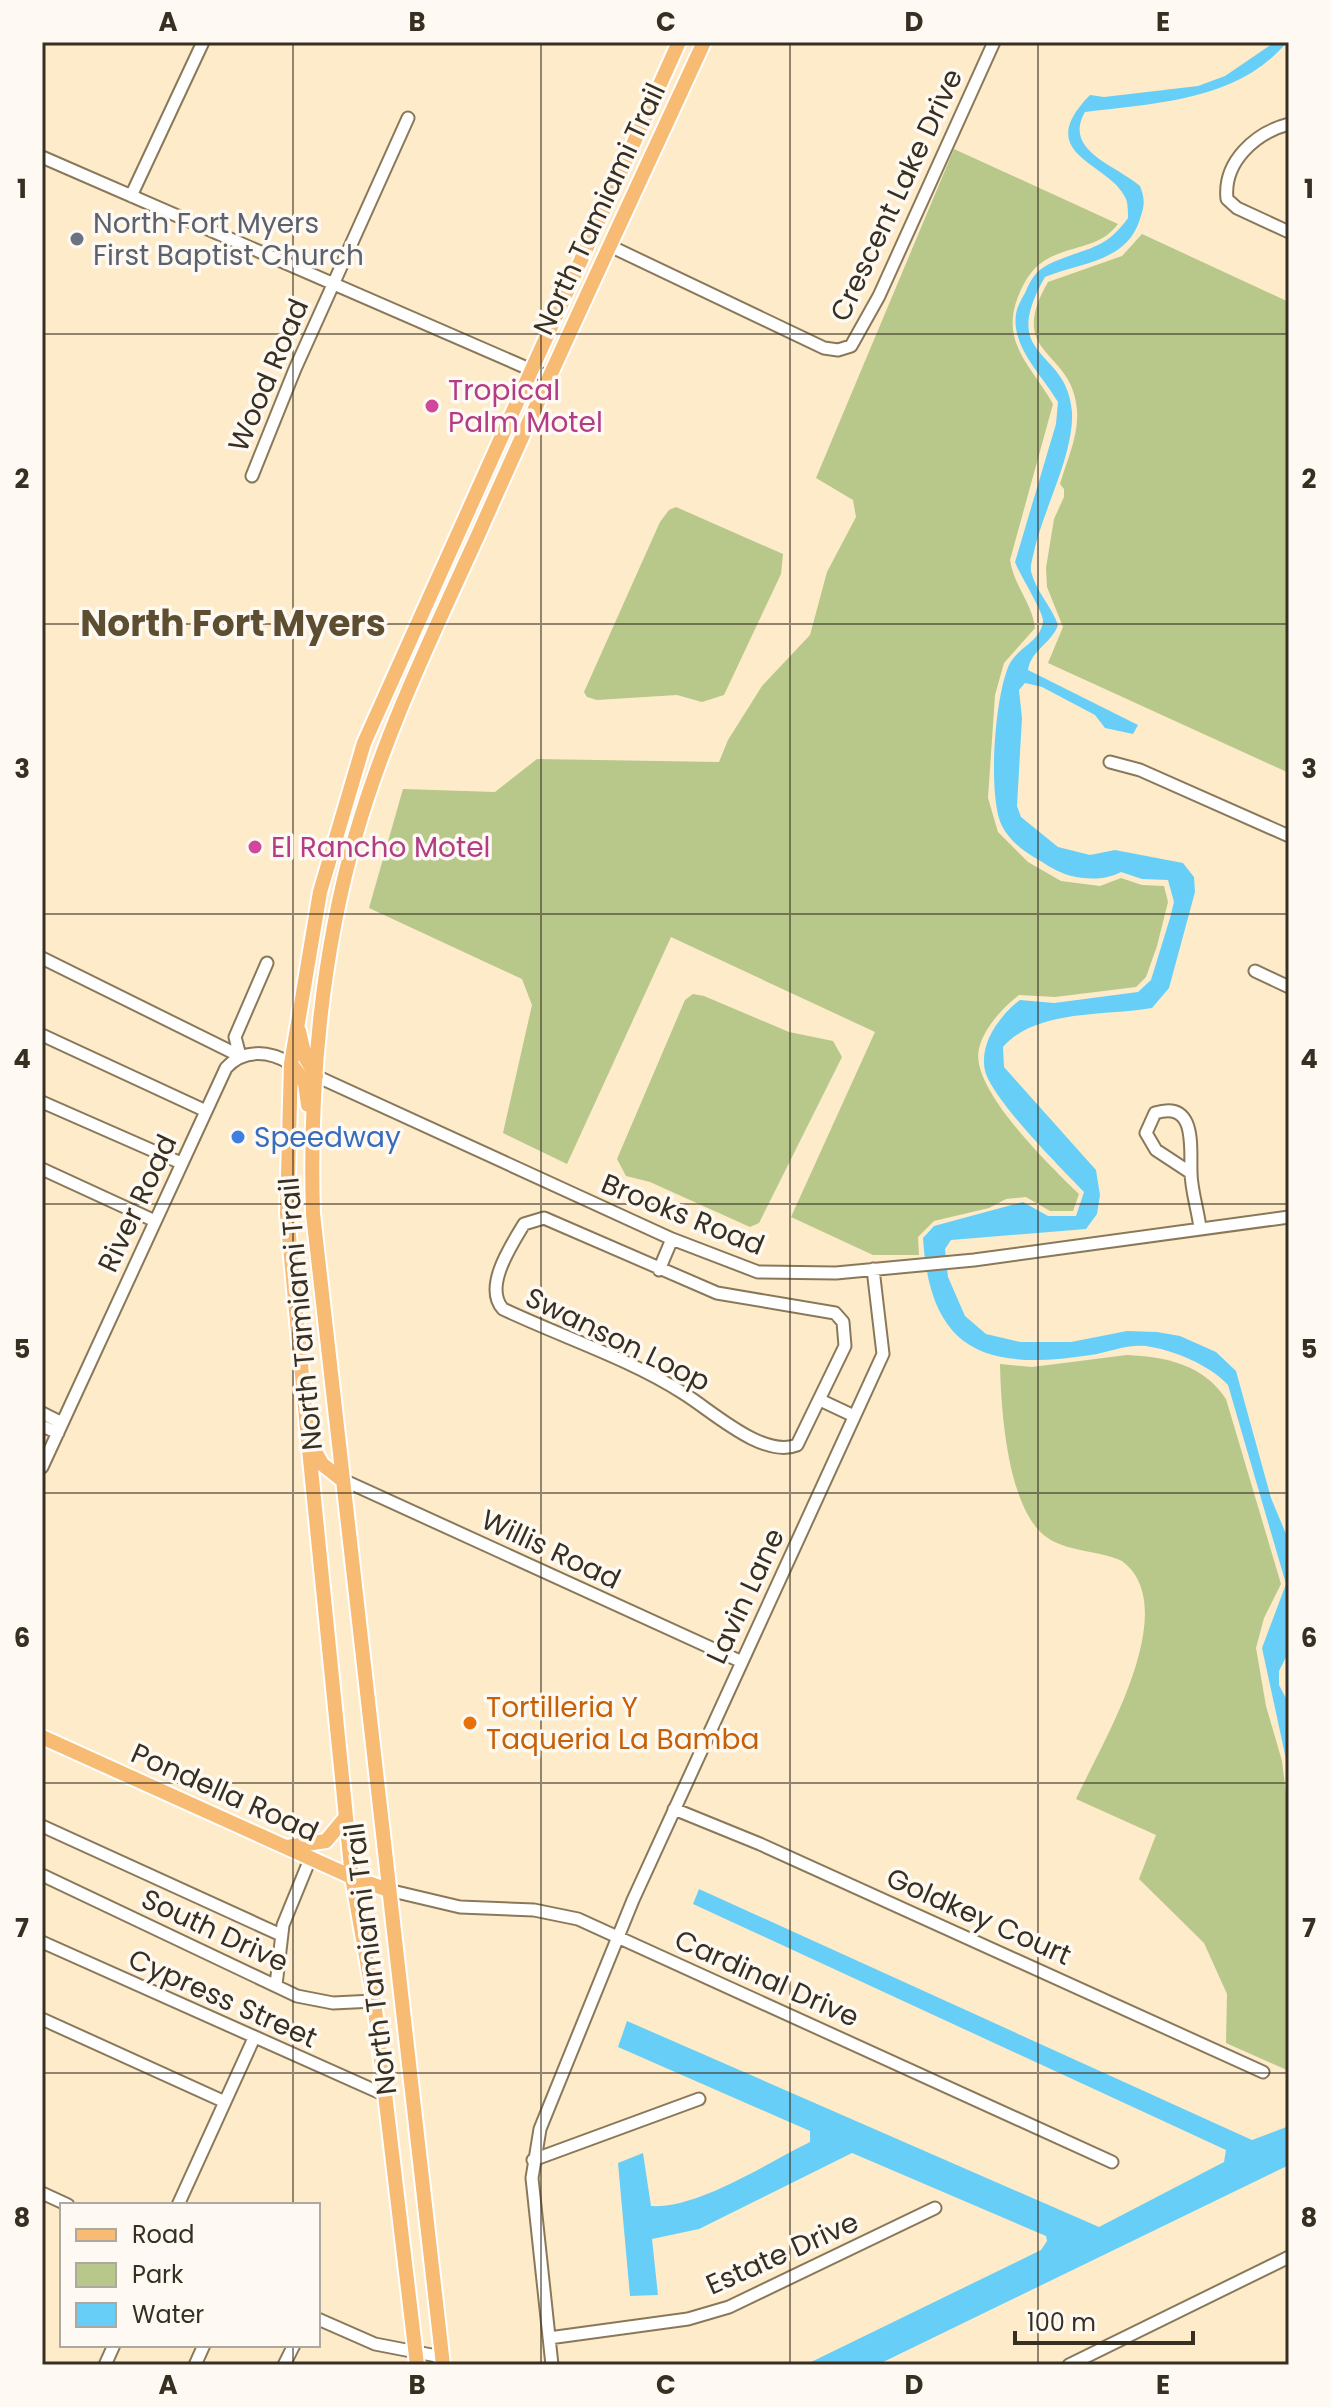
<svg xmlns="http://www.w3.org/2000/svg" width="1331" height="2407" viewBox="0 0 1331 2407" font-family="Poppins,sans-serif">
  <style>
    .green { fill: #b8c78a }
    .water { fill: #67cff7 }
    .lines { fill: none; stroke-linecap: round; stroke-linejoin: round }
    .minor-casing { stroke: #89795a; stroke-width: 15 }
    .major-casing { stroke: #fff; stroke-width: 18 }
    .minor { stroke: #fff; stroke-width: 11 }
    .major { stroke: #f8bb74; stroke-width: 14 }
    .grid { fill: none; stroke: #362f22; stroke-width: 2; stroke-opacity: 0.55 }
    .worship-dot { fill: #6b7280; stroke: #fefaf3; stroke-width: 3 }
    .hotel-dot { fill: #d1479c; stroke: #fefaf3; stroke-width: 3 }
    .shop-dot { fill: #3f7fe0; stroke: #fefaf3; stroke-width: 3 }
    .food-dot { fill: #e8710a; stroke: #fefaf3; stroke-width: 3 }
    .labels { text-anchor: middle; stroke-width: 7; stroke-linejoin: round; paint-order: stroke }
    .street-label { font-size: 28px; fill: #362f22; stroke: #fefaf3 }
    .worship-label { font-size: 28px; fill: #5b616d; stroke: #fefaf3; text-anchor: start }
    .hotel-label { font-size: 28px; fill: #b23c85; stroke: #fefaf3; text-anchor: start }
    .shop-label { font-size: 28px; fill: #366cbe; stroke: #fefaf3; text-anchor: start }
    .food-label { font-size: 28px; fill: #c56008; stroke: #fefaf3; text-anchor: start }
    .district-label { font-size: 36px; font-weight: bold; fill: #5e4e31; stroke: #fefaf3 }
    .neatline { fill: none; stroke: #362f22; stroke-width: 3 }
    .grid-label { font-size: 26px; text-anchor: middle; font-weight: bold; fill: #362f22 }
  </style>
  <rect width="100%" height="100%" fill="#feebc9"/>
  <path class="green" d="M954,149l164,75c-14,19 -34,21 -55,28 -23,8 -33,18 -43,40 -22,49 10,72 33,112l-43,156c4,26 22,43 25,68l-31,35 -9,32 -7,103 10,34 30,30 33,19 39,5 21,-8 21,7 22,1 4,16 -11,44 -11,31 -10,10 -81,10 -36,-2c-16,12 -36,34 -40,54 -10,39 73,119 100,145l-6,17h-23l-24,-14 -20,2 -17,9 -55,13 -16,16 1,18h-46l-82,-38 84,-185 -204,-95 -104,227 -64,-31 29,-128 -10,-26 -153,-71 34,-119 92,3 42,-33 182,3 9,-22 34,-54 48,-51 17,-63 29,-55 -3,-17 -37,-22z
    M1142,234l147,68v471l-241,-110 15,-36 -16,-40 -1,-19 8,-49 10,-22v-8l-4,-5c7,-24 19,-49 17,-74 -4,-62 -72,-53 -29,-128l74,-26z
    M676,507l107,47 -2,20 -57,121 -22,7 -25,-7 -80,5 -10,-3 -3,-5 76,-170 9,-12z
    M693,994l11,2 85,36 44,9 9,16 -83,166 -9,4 -100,-45 -24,-6 -9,-17 68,-159z
    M1127,1355c39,2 76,9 99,44l55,185 -17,34 -8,30 10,58 16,55 7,57v253l-63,-28 1,-49 -23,-51 -65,-64 17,-44 -80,-36c25,-54 109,-191 46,-238 -23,-11 -57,-9 -77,-25 -38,-30 -44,-127 -45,-172l32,3z"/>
  <path class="water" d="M1275,42h12c-49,59 -132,61 -202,70 -23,39 33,54 55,74 6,16 4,21 -1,36 -14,40 -60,41 -94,55 -48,84 23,70 27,135 2,41 -27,95 -37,135 -1,7 -5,17 -4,24 4,19 21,36 27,54 -6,18 -27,25 -30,45l110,55 -5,9 -28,-6 -10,-13 -53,-28 -17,-4 -6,7 3,28 -5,88 4,11 37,30 32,8 25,-5 68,13 11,14 1,15 -26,96 -17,20c-46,8 -116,1 -149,39l1,20 92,103 4,25 -3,19 -11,15 -135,11 -6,9 3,28 17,39 21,18 34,8h51l56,-11 30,1 23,4 36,16 20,19 35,127 18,43v110l-10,20v14l10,19v69l-27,-125 24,-64 -58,-199c-18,-20 -55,-35 -82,-39 -19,-2 -37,6 -55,9 -104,16 -161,-2 -168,-117l11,-12 89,-24 25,14h28l8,-24c-24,-25 -87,-88 -98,-118 -9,-28 13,-58 34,-74l34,3 84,-11 13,-12 19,-62 4,-16 -6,-22 -26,-1 -21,-7c-20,11 -51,7 -69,-4 -19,-12 -39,-21 -50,-42 -15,-29 -7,-134 8,-163 9,-16 31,-22 33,-42 1,-8 -23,-46 -28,-59l41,-138 2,-22c-15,-26 -47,-55 -42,-88 1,-8 7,-17 10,-23 8,-19 16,-25 35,-32 31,-12 46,-12 67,-41 0,-5 0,-14 -2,-19 -15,-37 -96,-43 -36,-104l14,2 94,-11 27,-10z
    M699,1889l553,251 37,-14v39l-412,200h-72l236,-115 6,-9 -1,-5 -194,-83 -153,76 -47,10 6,56 -28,1 -12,-133 25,-10 8,53c47,3 116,-43 159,-64v-11l-192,-84 9,-26 472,206 125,-65 2,-12 -533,-246z"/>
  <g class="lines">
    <g class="minor-casing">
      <path id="minor" d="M1289,124c-34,9 -66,38 -62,75l10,9 52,24
        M42,157l508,221
        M131,196l72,-154
        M612,247l212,101 14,2 13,-4 28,-50 115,-254
        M252,476l43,-107 113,-251
        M1110,762l30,8 149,66
        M42,958l198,98
        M1255,971l34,16
        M42,1035l164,76
        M240,1056l-5,-19 32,-74
        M316,1076l356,163 86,33 78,1 138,-13 315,-43
        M42,1102l139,61
        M42,1169l113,52
        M1191,1173l-35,-23 -10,-17 9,-20c42,-13 35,34 36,59 0,18 7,38 9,56
        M544,1218l173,75 118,20 8,9 2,24 -48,99c-34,14 -86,-35 -114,-52 -55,-35 -121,-56 -180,-84 -20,-22 8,-63 21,-85z
        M659,1270l13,-31
        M820,1400l34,16
        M42,1413l20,10
        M42,1426l16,7
        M42,1467l184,-399c18,-20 44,-17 65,-4
        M341,1479l401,183
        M674,1809l86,35 503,228
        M42,1826l239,109
        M42,1875l255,121 36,7 41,-2
        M388,1890l72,17 74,3 44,9 534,243
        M42,1942l343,153
        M276,1985l7,-60 27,-66
        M42,2019l183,83
        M533,2160l166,-61
        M42,2193l26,12
        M178,2205l76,-167
        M318,2319l57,25 67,13
        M549,2338l139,-19 41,-12 206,-99
        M105,2365l9,-20
        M195,2365l9,-20
        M284,2365l10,-20
        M552,2365l-20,-187 8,-49 93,-229 250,-546 -10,-85
        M1069,2365l220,-108"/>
    </g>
    <g class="major-casing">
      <path id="major" d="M299,1031l6,26 11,19
        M291,1064l14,19 3,22
        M312,1446l10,18 19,15
        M42,1737l310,140 36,13
        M287,1847l39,-6 20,-24
        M417,2365l-43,-364 -22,-124 -44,-438 -21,-225 4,-150 29,-172 44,-149 315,-701
        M443,2365l-130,-1151c-4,-125 8,-259 43,-380 30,-104 78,-202 123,-301 73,-165 150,-328 225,-491"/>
    </g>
    <use href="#minor" class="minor"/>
    <use href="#major" class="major"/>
  </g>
  <path class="grid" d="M293,42v2163M541,42v2323M790,42v2323M1038,42v2323M42,334h1247M42,624h1247M42,914h1247M42,1204h1247M42,1493h1247M42,1783h1247M42,2073h1247M293,2345v20"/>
  <circle class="worship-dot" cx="77" cy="239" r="8"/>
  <g class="hotel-dot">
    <circle cx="432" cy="406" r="8"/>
    <circle cx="255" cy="847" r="8"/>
  </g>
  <circle class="shop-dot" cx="238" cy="1137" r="8"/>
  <circle class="food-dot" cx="470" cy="1723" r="8"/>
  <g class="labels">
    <g class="street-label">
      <text transform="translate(896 195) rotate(-65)" y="10">Crescent Lake Drive</text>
      <text transform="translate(599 209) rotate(-65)" y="10">North Tamiami Trail</text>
      <text transform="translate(268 375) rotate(-67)" y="10">Wood Road</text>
      <text transform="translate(137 1203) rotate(-65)" y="10">River Road</text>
      <text transform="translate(683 1214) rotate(22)" y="10">Brooks Road</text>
      <text transform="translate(300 1314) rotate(-95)" y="10">North Tamiami Trail</text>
      <text transform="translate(618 1339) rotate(26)" y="10">Swanson Loop</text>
      <text transform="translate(551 1549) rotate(25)" y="10">Willis Road</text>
      <text transform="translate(745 1596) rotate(-65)" y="10">Lavin Lane</text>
      <text transform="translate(225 1792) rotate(24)" y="10">Pondella Road</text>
      <text transform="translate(979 1916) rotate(24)" y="10">Goldkey Court</text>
      <text transform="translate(215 1930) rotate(25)" y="10">South Drive</text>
      <text transform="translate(370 1959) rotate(-97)" y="10">North Tamiami Trail</text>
      <text transform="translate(767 1978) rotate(24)" y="10">Cardinal Drive</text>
      <text transform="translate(223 1998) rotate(24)" y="10">Cypress Street</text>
      <text transform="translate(782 2253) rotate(-24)" y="10">Estate Drive</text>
    </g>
    <g class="worship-label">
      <text x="93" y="233">North Fort Myers<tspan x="93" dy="32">First Baptist Church</tspan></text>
    </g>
    <g class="hotel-label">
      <text x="448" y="400">Tropical<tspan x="448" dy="32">Palm Motel</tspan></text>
      <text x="271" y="857">El Rancho Motel</text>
    </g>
    <g class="shop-label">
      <text x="254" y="1147">Speedway</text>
    </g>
    <g class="food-label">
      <text x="486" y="1717">Tortilleria Y<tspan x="486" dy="32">Taqueria La Bamba</tspan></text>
    </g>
    <g class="district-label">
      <text x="233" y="636">North Fort Myers</text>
    </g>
  </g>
  <rect width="1331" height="2407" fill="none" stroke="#fefaf3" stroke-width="88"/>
  <rect x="60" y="2203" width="260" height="144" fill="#fefaf3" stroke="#aea99f" stroke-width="2"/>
  <rect x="76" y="2229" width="40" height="12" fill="#f8bb74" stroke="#aea99f" stroke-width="2"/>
  <text x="132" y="2243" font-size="24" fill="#362f22">Road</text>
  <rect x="76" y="2263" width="40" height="24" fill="#b8c78a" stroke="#aea99f" stroke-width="2"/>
  <text x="132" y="2283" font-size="24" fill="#362f22">Park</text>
  <rect x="76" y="2303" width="40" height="24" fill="#67cff7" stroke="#aea99f" stroke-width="2"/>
  <text x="132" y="2323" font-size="24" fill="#362f22">Water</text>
  <path d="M1015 2331v12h178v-12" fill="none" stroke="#362f22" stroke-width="4"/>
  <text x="1027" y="2331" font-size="24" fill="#362f22" stroke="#fefaf3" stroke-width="6" paint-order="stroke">100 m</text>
  <rect x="44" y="44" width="1243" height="2319" class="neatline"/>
  <g class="grid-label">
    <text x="168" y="31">A</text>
    <text x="417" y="31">B</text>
    <text x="666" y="31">C</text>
    <text x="914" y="31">D</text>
    <text x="1163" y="31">E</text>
    <text x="22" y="198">1</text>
    <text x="1309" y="198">1</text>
    <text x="22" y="488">2</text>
    <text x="1309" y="488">2</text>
    <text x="22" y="778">3</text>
    <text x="1309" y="778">3</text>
    <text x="22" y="1068">4</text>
    <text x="1309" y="1068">4</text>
    <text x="22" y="1358">5</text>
    <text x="1309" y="1358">5</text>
    <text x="22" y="1647">6</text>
    <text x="1309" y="1647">6</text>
    <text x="22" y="1937">7</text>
    <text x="1309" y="1937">7</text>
    <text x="22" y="2227">8</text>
    <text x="1309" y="2227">8</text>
    <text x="168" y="2394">A</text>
    <text x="417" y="2394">B</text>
    <text x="666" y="2394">C</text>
    <text x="914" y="2394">D</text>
    <text x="1163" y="2394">E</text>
  </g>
</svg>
